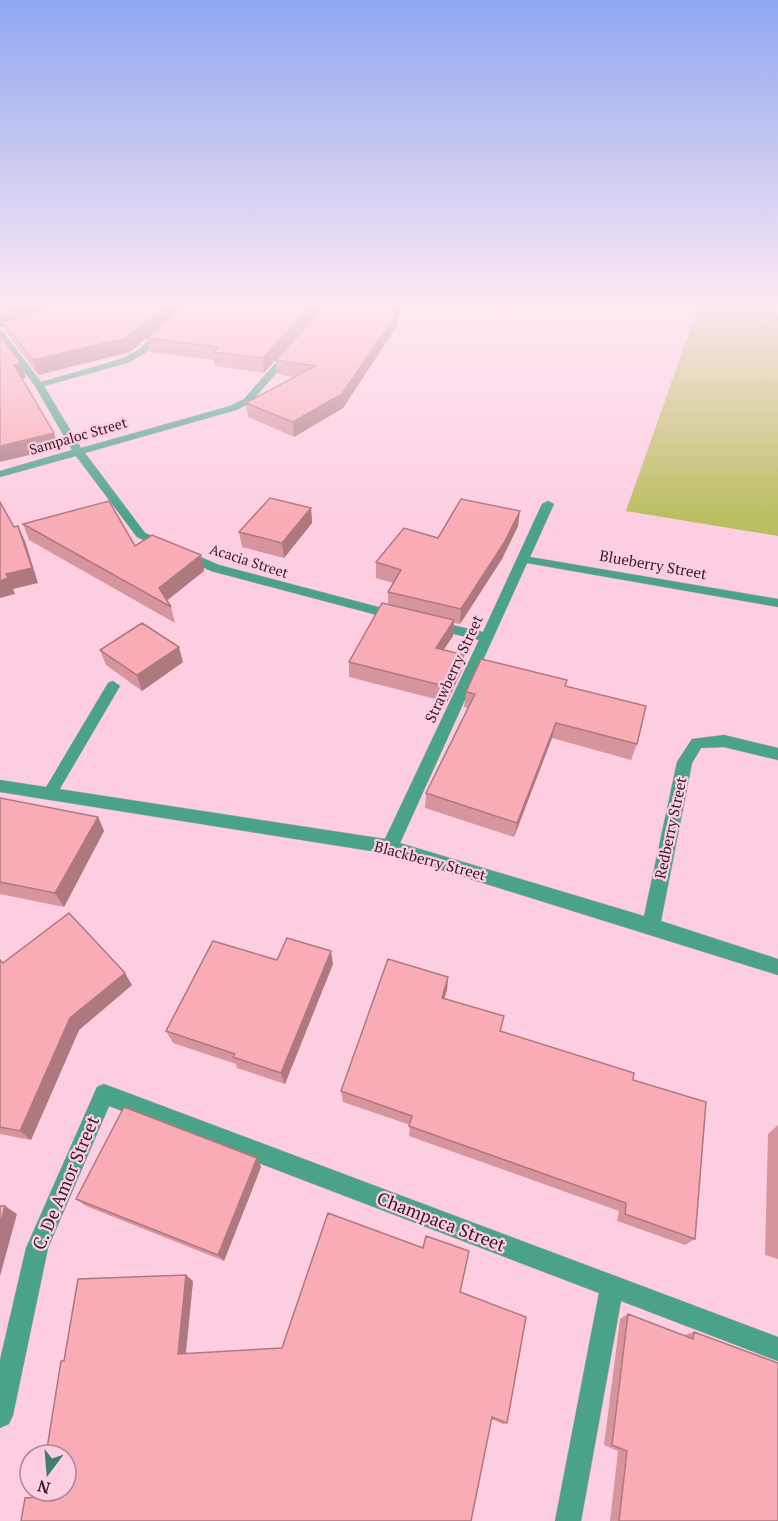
<svg xmlns="http://www.w3.org/2000/svg" width="778" height="1521" viewBox="0 0 778 1521" font-family="'PT Serif',serif">
  <style>
    .green { fill: #b9be60 }
    .lines { fill: none; stroke-linecap: round; stroke-linejoin: round }
    .service-casing { stroke: #d5aabd; stroke-width: 1 }
    .minor-casing { stroke: #d5aabd; stroke-width: 1 }
    .service { fill: #4aa389; fill-rule: evenodd }
    .minor { fill: #4aa389; fill-rule: evenodd }
    .wall { fill: #d6949c }
    .shaded-wall { fill: #ae787f }
    .building { fill: #f9acb5; stroke: #ae787f; stroke-width: 1.5 }
    .labels { text-anchor: middle; stroke-width: 4.5; stroke-linejoin: round; paint-order: stroke }
    .far-street-label { font-size: 14px; fill: #371b28; stroke: #fdcee2 }
    .street-label { font-size: 15px; fill: #371b28; stroke: #fdcee2 }
    .near-street-label { font-size: 18px; fill: #371b28; stroke: #fdcee2 }
  </style>
  <rect width="100%" height="100%" fill="#fdcee2"/>
  <path class="green" d="M699,304l79,6v226l-152,-25z"/>
  <g class="lines">
    <g class="service-casing">
      <path id="service" d="M113,681l7,5 -65,111h-10l-3,-4 3,-4 63,-106z"/>
    </g>
    <g class="minor-casing">
      <path id="minor" d="M190,304h9l-55,50 -17,9 -83,23 37,62 149,-42 14,-7 43,-49h6v4l-43,49 -14,7 -151,43 60,80 74,32 182,48 1,3 -1,3 -5,1 -185,-49 -74,-34 -61,-81 -76,21v-6l72,-21 -37,-64 -35,-46v-9l3,1 38,50 80,-23 17,-9z
        M548,501l6,3 -24,53 248,42v8l-251,-44 -127,280 244,73 33,-154 15,-23 32,-4 54,13v12l-54,-13 -23,1 -9,15 -31,158 117,38v16l-388,-121 -390,-62v-12l385,59 94,-199 -50,-12 -1,-3 6,-4 49,11 59,-128z
        M104,1084l674,253v24l-157,-60 -40,220h-26l44,-228 -490,-187 -61,142 -35,167 -4,9 -9,4v-68l26,-112 71,-161z"/>
    </g>
    <use href="#service" class="service"/>
    <use href="#minor" class="minor"/>
  </g>
  <path class="wall" d="M0,304h325l-61,69 -49,-7 -1,-6 -64,-8 -3,-14 12,-11 -29,25 -92,23 -30,-40 -3,-9 -5,1z
    M739,304h39v5z
    M397,319v7l-54,82 -49,29 -46,-20 -2,-14 48,-26 -16,-3 -2,-14z
    M311,508l1,15 -28,35 -42,-11 -3,-15z
    M23,524l112,22 66,9 3,16 -37,30 4,6 4,16 -146,-83z
    M518,526l-16,33 -42,65 -6,-1 -1,13 -10,14 19,20 -15,32 -98,-25v-15l39,-57v-13l5,-9 -17,-5v-16l62,-24z
    M100,650l83,12 -41,29 -36,-26z
    M565,686l72,58 -6,16 -79,-22 -38,99 -89,-29 1,-15 42,-85 -4,-1 2,-15z
    M0,798l98,19 6,14 -40,76 -64,-13z
    M0,960l3,3 129,22 -53,45 -48,110 -31,-6z
    M277,960l56,4 -48,120 -48,-16 -1,-4 -63,-21 -7,-12z
    M448,977l-1,13 -3,8 56,33 133,49 62,159 -10,6 -68,-24 2,-10 -210,-75 1,-11 -67,-23 -2,-11z
    M778,1125v134l-13,-4 3,-121z
    M261,1167l-37,94 -138,-55 -10,-7z
    M193,1281l-7,73 96,-6 178,-56 47,131 -4,1 -12,-5 -20,102 -446,-23 14,-2 25,-135z
    M628,1314l56,21 10,-3 84,189h-168l8,-70 -14,-6 16,-126z"/>
  <path class="shaded-wall" d="M31,304h31l-59,18 2,4 -5,1v-15z
    M168,304h18l-56,48 -92,23 -5,-15z
    M312,304h13l-61,69 -1,-15z
    M398,304h8l-9,15v7l-54,82 -49,29 -1,-15 100,-110z
    M21,363l5,15 -8,1 -4,-14z
    M54,433l5,15 -59,14v-16z
    M311,508l1,15 -28,35 -2,-15z
    M520,511l-2,15 -16,33 -42,65 1,-15z
    M18,526l7,15 13,42 -25,6 2,5 -15,4v-17l6,-7z
    M201,555l3,16 -41,32 -4,-15z
    M454,620l-1,16 -18,27 1,-15z
    M179,647l4,15 -41,29 -5,-16z
    M464,655l-2,15 -15,32 1,-15z
    M556,723l-4,15 -38,99 3,-14z
    M98,817l6,14 -40,76 -9,-14z
    M331,951l2,13 -48,120 -4,-11z
    M125,973l7,12 -53,45 -48,110 -11,-9 50,-113z
    M448,977l-1,13 -6,20 1,-12z
    M257,1158l4,9 -37,94 -6,-6z
    M5,1206l12,8 -17,62v-51z
    M186,1275l7,6 -8,77 -7,-4z"/>
  <path class="building" d="M0,304h31l-31,8z
    M55,304h113l-42,34 -93,22 -30,-38 44,-14z
    M185,304h127l-49,54 -50,-6 5,-5 -71,-9z
    M326,304h72l-5,8 4,1 -55,81 -49,28 -47,-19 69,-37 -39,-6z
    M0,336l21,27 -7,2 40,68 -54,13z
    M270,498l41,10 -29,35 -43,-11z
    M461,499l59,12 -16,32 -43,66 -73,-17 13,-22 -25,-8 28,-34 34,10z
    M109,501l26,45 17,-11 49,20 -42,33 12,19 -148,-83z
    M0,502l14,25 4,-1 14,42 -26,6 2,4 -8,3z
    M382,603l72,17 -18,28 28,7 -16,32 -99,-25z
    M142,623l37,24 -42,28 -37,-25z
    M481,659l86,21 -2,6 81,20 -9,38 -81,-21 -39,100 -91,-30 49,-99 -9,-2z
    M0,798l98,19 -43,76 -55,-11z
    M69,913l56,60 -55,45 -50,113 -20,-4v-167l3,3z
    M287,938l44,13 -50,122 -48,-16 2,-3 -69,-23 47,-90 64,19z
    M388,959l60,18 -6,21 62,18 -4,15 134,42 -1,7 73,22 -11,137 -70,-25 1,-11 -217,-77 3,-10 -71,-25z
    M124,1107l133,51 -39,97 -142,-56z
    M0,1206h5l-5,19z
    M328,1213l95,35 3,-12 43,15 -9,41 66,25 -19,106 -15,-6 -21,104h-450l4,-23 14,-1 1,-6h26v-36h-20l15,-94h3l14,-82 108,-4 -8,79 104,-6z
    M628,1314l65,25 1,-7 84,31v158h-159l8,-70 -15,-6z"/>
  <linearGradient id="sky" x2="0" y2="1"><stop stop-color="#8fa7f1"/><stop offset="0.59" stop-color="#fee9f2"/><stop offset="1" stop-color="#fee9f2" stop-opacity="0"/></linearGradient>
  <rect width="778" height="517" fill="url(#sky)"/>
  <g class="labels">
    <g class="far-street-label">
      <text transform="translate(78 436) rotate(-16)" y="5">Sampaloc Street</text>
      <text transform="translate(249 561) rotate(18)" y="5">Acacia Street</text>
    </g>
    <g class="street-label">
      <text transform="translate(653 565) rotate(10)" y="5">Blueberry Street</text>
      <text transform="translate(454 669) rotate(-65)" y="5">Strawberry Street</text>
      <text transform="translate(671 828) rotate(-78)" y="5">Redberry Street</text>
      <text transform="translate(430 861) rotate(15)" y="5">Blackberry Street</text>
    </g>
    <g class="near-street-label">
      <text transform="translate(66 1183) rotate(-67)" y="6">C. De Amor Street</text>
      <text transform="translate(441 1222) rotate(21)" y="6">Champaca Street</text>
    </g>
  </g>
  <g transform="translate(48 1473) rotate(196)"><circle r="28" fill="#fdcee2" stroke="#ae8698" stroke-width="1.5"/>
  <path d="M0-4.5L10 22L0 15L-10 22Z" fill="#407f6c"/>
  <text y="-9" font-size="16" font-weight="bold" text-anchor="middle" fill="#371b28">N</text>
  </g>
</svg>
